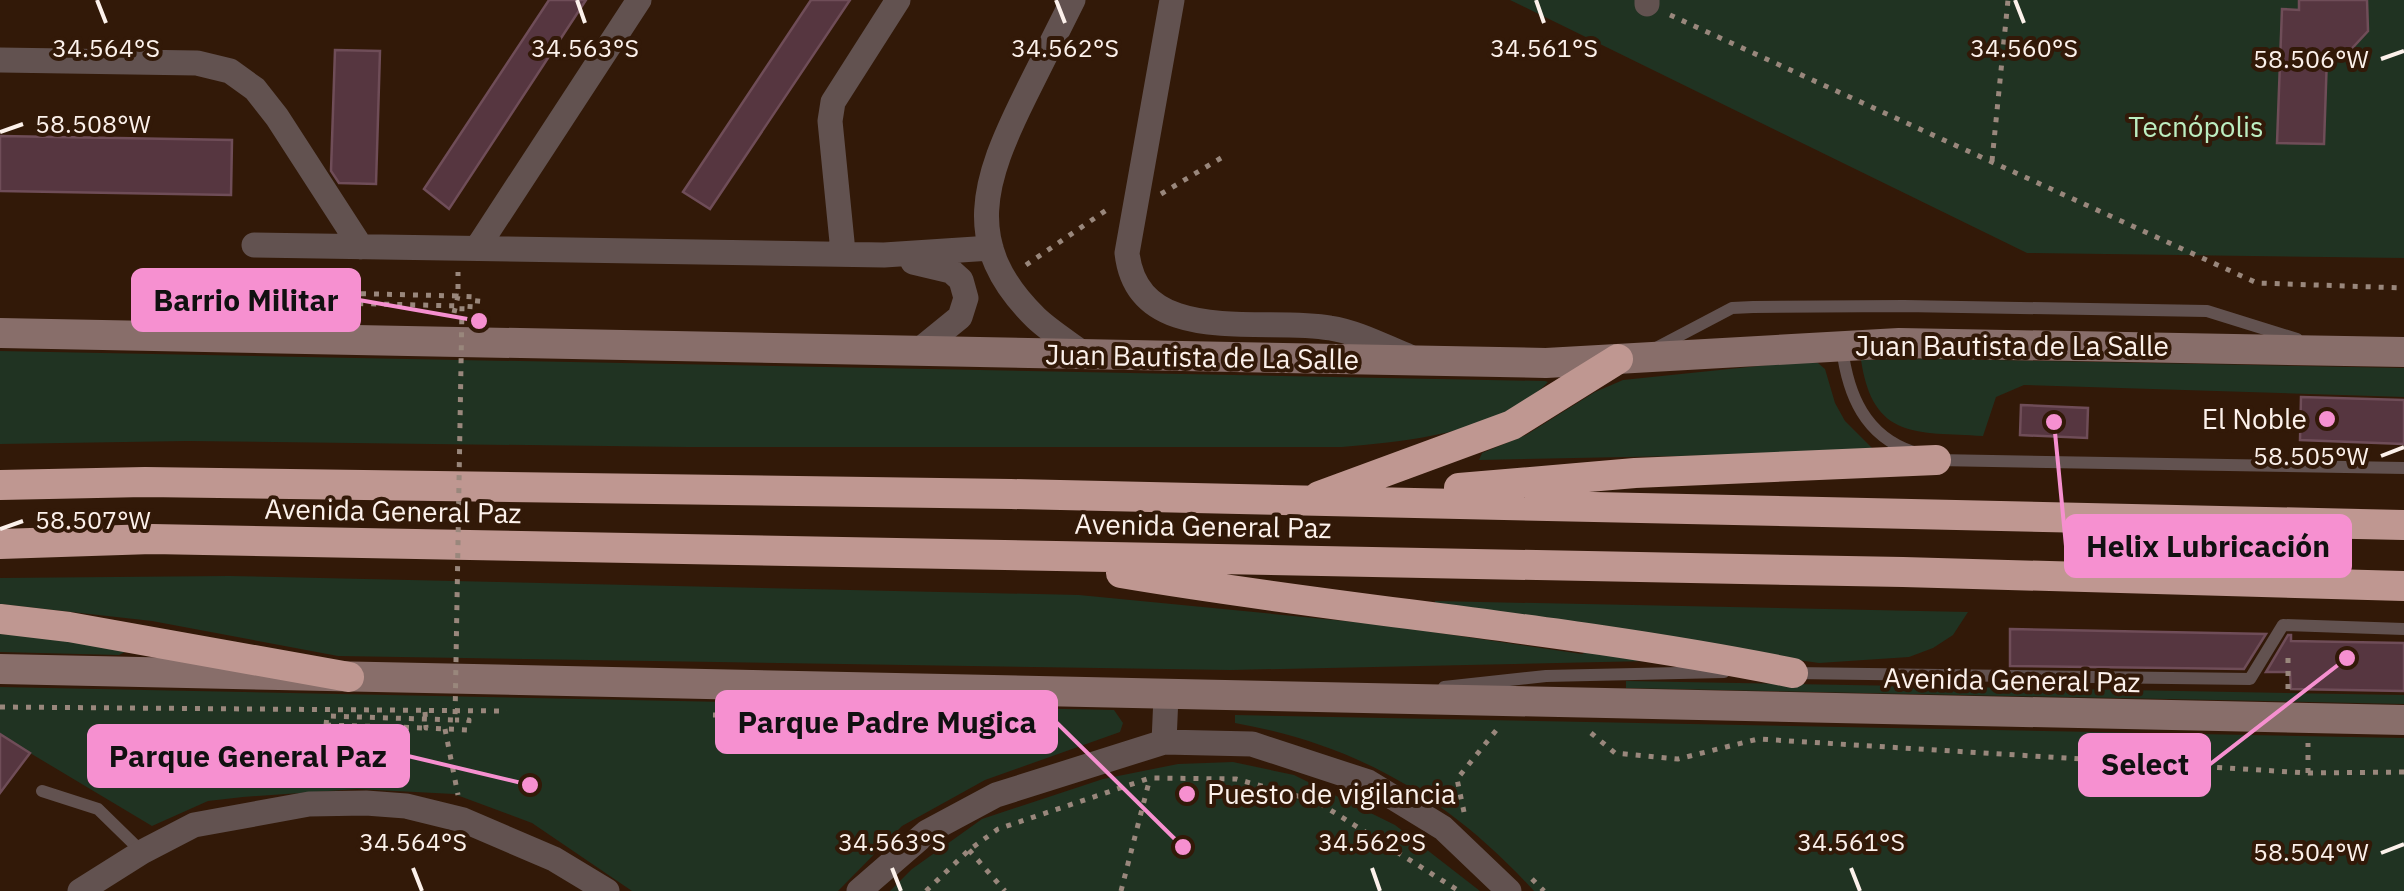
<svg xmlns="http://www.w3.org/2000/svg" width="2404" height="891" viewBox="0 0 2404 891" font-family="'IBM Plex Sans',sans-serif">
  <style>
    .green { fill: #203322 }
    .building { fill: #563640; stroke: #6f4d58; stroke-width: 2.5 }
    .lines { fill: none; stroke-linecap: round; stroke-linejoin: round }
    .path { stroke: #99877c; stroke-width: 5; stroke-dasharray: 5 8; stroke-linecap: butt }
    .lane { stroke: #625250; stroke-width: 12 }
    .street { stroke: #625250; stroke-width: 25 }
    .secondary { stroke: #886e6a; stroke-width: 30 }
    .highway { stroke: #bf9791; stroke-width: 30 }
    .path-bridge { stroke: #99877c; stroke-width: 5; stroke-dasharray: 5 8; stroke-linecap: butt }
    .ticks { fill: none; stroke: #fcf1eb; stroke-width: 4 }
    .poi-dot { fill: #f690d0; stroke: #321908; stroke-width: 4 }
    .labels { text-anchor: middle; stroke-width: 8; stroke-linejoin: round; paint-order: stroke }
    .park-label { font-size: 28px; fill: #bceec1; stroke: #321908 }
    .street-label { font-size: 28px; fill: #fcf1eb; stroke: #321908 }
    .poi-label { font-size: 28px; fill: #fcf1eb; stroke: #321908; text-anchor: end }
    .ticks-label { font-size: 25px; text-anchor: middle; fill: #fcf1eb; stroke: #321908; stroke-width: 8; stroke-linejoin: round; paint-order: stroke }
    .leader { fill: none; stroke: #f690d0; stroke-width: 4 }
    .callout-dot { fill: #f690d0; stroke: #321908; stroke-width: 4 }
    .callout { fill: #f690d0; stroke: #f690d0; stroke-width: 4 }
    .callout-label { font-size: 30px; text-anchor: middle; font-weight: bold; fill: #111 }
  </style>
  <rect width="100%" height="100%" fill="#321908"/>
  <path class="green" d="M1510,0h894v258l-377,-5z
    M0,351l1545,30 3,1c-49,51 -140,59 -206,65h-656l-499,-6 -187,3z
    M1938,359l466,9v29l-380,-12 -28,12 -13,39c-67,-4 -110,4 -122,-76z
    M1788,363h30l7,6 10,34 10,18 31,31 -397,8 3,-7 44,-18 69,-43 28,-12z
    M229,576l850,19 307,30 196,29 11,-5 55,12 -417,9 -893,-14 -186,-35 -152,-17v-26z
    M1435,601l533,11 -15,23 -20,13 -24,9 -90,6 -384,-55z
    M0,634l119,8 6,10 -6,3 -119,-3z
    M1626,681l778,14v9l-778,-16z
    M0,687l1114,23 9,13 -3,9 -135,48 -83,46 -64,65h-206l-100,-68 -78,-29 -97,-5 -114,8 -35,4 -56,25 -122,-73 -30,-7z
    M1235,715l1169,23v153h-870c-84,-92 -176,-146 -299,-168z
    M1233,762l61,13 101,50 85,66h-590l22,-22 70,-50 121,-40 75,-15z"/>
  <path class="building" d="M549,0h37l-137,209 -25,-20z
    M811,0h39l-140,209 -27,-17z
    M2299,0h68l1,31 -24,26 -17,-1 -3,88 -47,-1 5,-134 17,1z
    M335,50l45,1 -4,133 -37,-1 -8,-12z
    M0,136l232,4 -1,55 -231,-4z
    M2301,397l103,3v44l-104,-4z
    M2021,405l67,3 -1,30 -67,-3z
    M2010,629l256,5 -22,35 -234,-3z
    M2288,635h3v6l113,2v48l-113,-2 -1,-17h-24z
    M0,734l30,19 -30,40z"/>
  <g class="lines">
    <path class="path" d="M1670,15l587,268 147,5
      M1992,161l16,-161
      M1161,194l65,-39
      M1026,265l82,-56
      M335,293l123,3v-24
      M454,313l4,-17 20,1 -1,10 -15,-1
      M2288,689v-34
      M0,707l507,4
      M425,712l1,16 42,2 1,-10h-14
      M713,715l209,5
      M326,725l100,3
      M445,729l13,66
      M1591,733l24,20 63,6 80,-20 550,34v-30
      M2308,773l96,-1
      M1464,812l-7,-33 41,-51
      M969,850l36,41
      M1532,879l12,12
      M926,891l43,-41 29,-21 152,-51 86,1 80,22 143,90
      M1121,891l29,-113"/>
    <path class="lane" d="M1656,348l76,-40 21,-1 151,-1 303,5 90,28
      M1842,348c6,47 23,88 71,104
      M1936,460l468,8
      M1794,673l456,6 33,-54 121,4
      M1444,687l102,-11 178,-4
      M42,791l56,18 44,43"/>
    <path class="street" d="M1073,0c-16,32 -32,64 -48,96 -41,83 -65,148 11,222 15,14 33,25 49,37
      M1172,0l-45,253c11,96 136,63 203,75 27,4 55,19 80,29
      M1647,4v-4
      M0,60l197,3 33,8 25,18 22,28 84,130
      M254,245l630,10 107,-7
      M477,248l162,-248
      M843,252l-13,-131 3,-19 65,-102
      M913,262l38,9 10,9 5,18 -6,19 -43,35
      M1164,742l2,-46
      M80,891l62,-39 52,-27 115,-21 57,-1 40,3 57,14 91,39 53,32
      M859,891l68,-59 69,-37 168,-53 88,2 116,38 75,46 66,63"/>
    <path class="secondary" d="M0,333l1546,30 353,-20 505,9
      M0,669l2404,51"/>
    <path class="highway" d="M0,485l145,-3 866,12 1393,31
      M1459,488l176,-15 301,-13
      M1319,496l193,-71 106,-66
      M0,544l152,-5 1751,33 501,14
      M1121,573c223,38 450,55 672,100
      M0,619l69,8 280,50"/>
    <path class="path-bridge" d="M326,725l1,-9 128,4 7,-414 -127,-3v-10"/>
  </g>
  <path class="ticks" d="M97,0l9,23M577,0l8,23M1056,0l9,23M1536,0l8,23M2015,0l9,23M2381,59l23,-8M0,132l23,-8M2381,456l23,-9M0,529l23,-8M2381,853l23,-9M413,868l9,23M892,868l9,23M1372,868l8,23M1851,868l9,23"/>
  <g class="poi-dot">
    <circle cx="2327" cy="419" r="10"/>
    <circle cx="1187" cy="794" r="10"/>
  </g>
  <g class="labels">
    <g class="park-label">
      <text x="2196" y="137">Tecnópolis</text>
    </g>
    <g class="street-label">
      <text x="2012" y="356">Juan Bautista de La Salle</text>
      <text transform="translate(1202 357) rotate(1)" y="10">Juan Bautista de La Salle</text>
      <text transform="translate(393 511) rotate(1)" y="10">Avenida General Paz</text>
      <text transform="translate(1203 526) rotate(1)" y="10">Avenida General Paz</text>
      <text transform="translate(2012 680) rotate(1)" y="10">Avenida General Paz</text>
    </g>
    <g class="poi-label">
      <text x="2307" y="429">El Noble</text>
      <text x="1207" y="804" text-anchor="start">Puesto de vigilancia</text>
    </g>
  </g>
  <g class="ticks-label">
    <text x="106" y="57">34.564°S</text>
    <text x="1065" y="57">34.562°S</text>
    <text x="585" y="57">34.563°S</text>
    <text x="1544" y="57">34.561°S</text>
    <text x="2024" y="57">34.560°S</text>
    <text x="2311" y="68">58.506°W</text>
    <text x="93" y="133">58.508°W</text>
    <text x="2311" y="465">58.505°W</text>
    <text x="93" y="529">58.507°W</text>
    <text x="413" y="851">34.564°S</text>
    <text x="892" y="851">34.563°S</text>
    <text x="1372" y="851">34.562°S</text>
    <text x="1851" y="851">34.561°S</text>
    <text x="2311" y="861">58.504°W</text>
  </g>
  <path class="leader" d="M479 321L359 300M2054 422L2066 546M1183 847L1056 722M530 785L408 756M2347 658L2209 765"/>
  <g class="callout-dot">
    <circle cx="479" cy="321" r="10"/>
    <circle cx="2054" cy="422" r="10"/>
    <circle cx="1183" cy="847" r="10"/>
    <circle cx="530" cy="785" r="10"/>
    <circle cx="2347" cy="658" r="10"/>
  </g>
  <g class="callout">
    <rect x="133" y="270" width="226" height="60" rx="10"/>
    <rect x="2066" y="516" width="284" height="60" rx="10"/>
    <rect x="717" y="692" width="339" height="60" rx="10"/>
    <rect x="89" y="726" width="319" height="60" rx="10"/>
    <rect x="2080" y="735" width="129" height="60" rx="10"/>
  </g>
  <g class="callout-label">
    <text x="246" y="311">Barrio Militar</text>
    <text x="2208" y="557">Helix Lubricación</text>
    <text x="887" y="733">Parque Padre Mugica</text>
    <text x="248" y="767">Parque General Paz</text>
    <text x="2145" y="775">Select</text>
  </g>
</svg>
